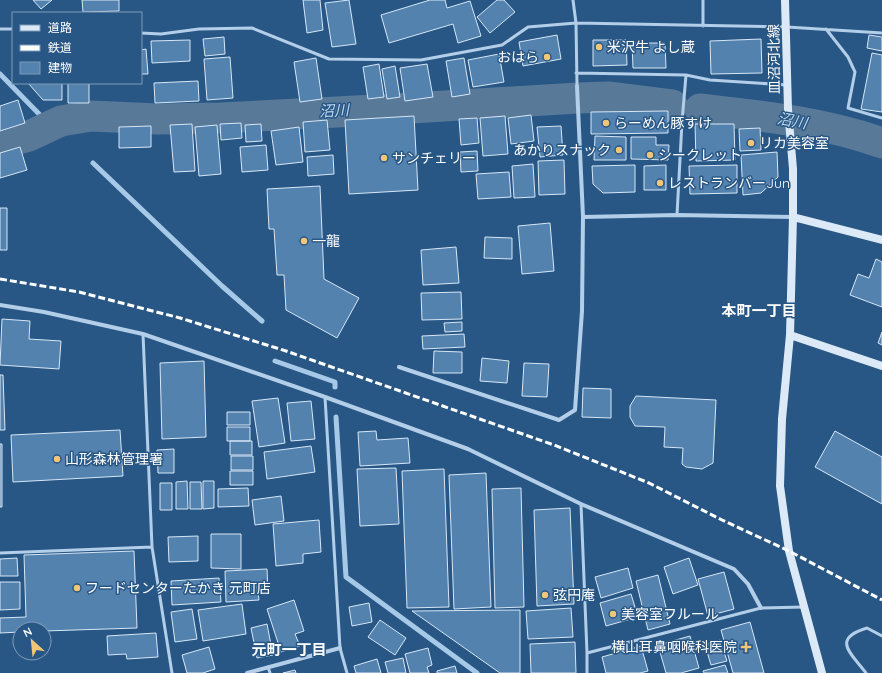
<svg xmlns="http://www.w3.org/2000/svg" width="882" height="673" viewBox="0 0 882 673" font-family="Quicksand,'Noto Sans JP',sans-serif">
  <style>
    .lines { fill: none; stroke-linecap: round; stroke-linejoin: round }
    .stream { stroke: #a7c9e8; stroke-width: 5 }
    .river { stroke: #597999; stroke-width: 31 }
    .building { fill: #5482af; stroke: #d6e7f6 }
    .lane { stroke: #b3cee8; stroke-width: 3 }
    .street { stroke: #b3cee8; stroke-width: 4 }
    .secondary { stroke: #dceaf7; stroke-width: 8 }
    .rail { stroke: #fff; stroke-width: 3; stroke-dasharray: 7 3; stroke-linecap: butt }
    .poi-dot { fill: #f0c679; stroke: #285786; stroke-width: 1.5 }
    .labels { text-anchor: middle; stroke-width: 3; stroke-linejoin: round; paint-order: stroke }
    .poi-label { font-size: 14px; fill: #fff; stroke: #285786; text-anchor: start }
    .street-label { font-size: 14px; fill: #fff; stroke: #285786 }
    .water-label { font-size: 15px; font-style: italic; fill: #bed8ef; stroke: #285786 }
    .neighbourhood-label { font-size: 15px; font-weight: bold; fill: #fff; stroke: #285786 }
  </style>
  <rect width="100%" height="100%" fill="#285786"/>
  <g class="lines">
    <path class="stream" d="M0,74l42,43
      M93,163l129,123 40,35
      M275,361l60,21v5
      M336,417l10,160 131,96"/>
    <path class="river" d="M700,109c62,7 123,13 182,34
      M0,144l29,-8 32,-15 30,-5 66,3 64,-1 174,-9 183,-11 30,-1 64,8"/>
  </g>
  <path class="building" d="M33,0h19l-11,9z
    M82,0h37v11l-36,1z
    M303,0h17l3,30 -16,3z
    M349,0l7,44 -24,3 -7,-44z
    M430,0h15l2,8 23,-7 11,35 -23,7 -5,-19 -64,19 -8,-28z
    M497,0h7l11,12 -25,21 -13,-16z
    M557,35l4,24 -38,7 -4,-24z
    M869,35l13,2v14l-15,-3z
    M224,37l1,17 -20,2 -2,-17z
    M761,39l1,34 -51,1 -1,-33z
    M190,40v21l-38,2 -1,-22z
    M593,40h33l1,25 -34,1z
    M632,43h33l1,25h-33z
    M146,49l2,25h-7v-24z
    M872,53l10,2v57l-21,-3z
    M499,54l5,28 -31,5 -5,-27z
    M230,57l3,41 -26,2 -3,-41z
    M316,58l6,41 -22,3 -6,-40z
    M464,58l6,36 -18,3 -6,-36z
    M379,64l5,33 -16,2 -5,-32z
    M427,64l6,33 -28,4 -5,-33z
    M395,66l5,31 -13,2 -5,-30z
    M198,81l1,20 -44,2 -1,-20z
    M28,83h34v17h-19z
    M68,83h21v20h-21z
    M18,100l7,23 -25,8v-25z
    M668,111v22l-77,1v-22z
    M531,115l3,26 -23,3 -3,-26z
    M414,116l4,74 -69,4 -4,-74z
    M505,116l3,38 -25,2 -3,-38z
    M477,118l2,25 -18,2 -2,-26z
    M327,120l3,30 -25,2 -2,-30z
    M241,123l1,15 -21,2 -1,-16z
    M192,124l3,47 -21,1 -4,-47z
    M261,124l1,17 -16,1 -1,-17z
    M695,124h39l1,36 -39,1z
    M217,125l4,49 -22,2 -4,-49z
    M151,126v21l-32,1v-21z
    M561,126l2,29 -23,2 -3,-30z
    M299,127l4,35 -27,3 -5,-34z
    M760,128l1,22 -21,1 -1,-22z
    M595,136l31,1v23h-32z
    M631,137h25v8h13l-1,15 -37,-1z
    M266,145l2,25 -26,2 -2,-25z
    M20,147l7,23 -27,8v-25z
    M477,151l1,20 -17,1 -1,-20z
    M777,152l1,25 -17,16 -18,2 -2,-40z
    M333,155l1,19 -26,2 -1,-19z
    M564,160l1,34 -26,1 -1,-34z
    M533,164l2,33 -21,1 -2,-32z
    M635,165v27l-32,1 -10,-9 -1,-18z
    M666,165v25h-22v-24z
    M737,165v28l-47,1 -1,-28z
    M509,172l2,25 -33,2 -2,-25z
    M320,186l4,93 35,19 -22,40 -51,-28 -2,-35h-7l-3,-46h-5l-2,-40z
    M0,208h7v42h-7z
    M550,223l4,48 -32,3 -4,-48z
    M485,237l27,1v21l-28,-1z
    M456,247l3,36 -36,2 -2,-35z
    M876,259l6,3v45l-32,-12 8,-21 11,4z
    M461,292l1,27 -40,1 -1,-27z
    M2,319l28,2 -1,18 32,2 -2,28 -59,-4z
    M462,322v9l-17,1 -1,-9z
    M882,332v13l-4,-2z
    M464,334l1,13 -42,2 -1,-13z
    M434,351l28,1v21h-29z
    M482,358l27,3 -2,22 -27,-2z
    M204,361l2,76 -44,2 -2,-76z
    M524,363l25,1 -2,33 -25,-1z
    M0,375h3l2,55h-5z
    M583,388l28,1v29l-29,-1z
    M636,396l80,4 -3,63 -11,6 -16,-2 -4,-3 1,-16 -19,-1 1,-20 -30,-1 -5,-9v-11z
    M278,398l7,45 -26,4 -7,-46z
    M311,401l4,38 -24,2 -4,-38z
    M227,412h23v13h-23z
    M227,427h23v14h-23z
    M120,430l3,46 -110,6 -2,-47z
    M376,431l1,9 31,-2 2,25 -50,3 -2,-34z
    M835,431l47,26v47l-67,-37z
    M230,441h22v14h-22z
    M0,444h2v63h-2z
    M311,446l4,26 -48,7 -3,-27z
    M174,449v24h-16l-1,-23z
    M231,456h22v14h-22z
    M396,468l3,56 -39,2 -3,-57z
    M444,469l5,138 -42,1 -5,-137z
    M230,471h23v14h-23z
    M486,473l5,134 -37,2 -5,-134z
    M187,481l1,28h-12v-27z
    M203,481h11v27l-11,1z
    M190,482h11l1,27h-12z
    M160,483h12v27h-12z
    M248,488l1,18 -31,1v-18z
    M521,488l3,119 -29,1 -3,-119z
    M281,496l3,25 -29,4 -3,-25z
    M570,508l4,96 -37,2 -3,-96z
    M319,520l2,32 -18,2v9l-27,3 -3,-42z
    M211,534h30v35l-30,-1z
    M198,536v25l-29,1 -1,-25z
    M134,551l3,77 -93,3v-2h-24v3l-20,1v-15l26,-1 -2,-62z
    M17,558l1,18h-18v-17z
    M689,558l9,27 -25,9 -9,-27z
    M628,568l5,20 -32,10 -6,-21z
    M267,569l1,23 -10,1 1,7 -33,2 -1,-31z
    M724,572l10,37 -26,7 -10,-37z
    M658,575l12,49 -22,6 -12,-49z
    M219,578l2,24 -49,3 -1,-24z
    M0,582h20v27l-20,1z
    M631,594l7,23 -32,9 -6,-23z
    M294,600l10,31 -9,3 5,12 -19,6 -14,-43z
    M369,603l3,19 -20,4 -3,-19z
    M242,604l4,30 -43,7 -5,-31z
    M571,608l2,29 -45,2 -2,-28z
    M192,609l5,30 -22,3 -4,-30z
    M520,610v63h-20l-88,-62z
    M380,620l26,18 -11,17 -27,-18z
    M750,622l14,51h-31l-12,-43z
    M267,624l6,31 -16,3 -6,-30z
    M156,633l2,24 -31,2 -1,-5 -18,1 -1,-19z
    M690,636l9,32 -18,5h-15l-8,-28z
    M720,640l7,21 -16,4 -6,-20z
    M575,642l1,31h-45l-1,-29z
    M641,646l7,25 -8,2h-34l-4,-16z
    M209,647l6,22 -12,4h-16l-5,-18z
    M428,648l4,17 -5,2 2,6h-19l-5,-19z
    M403,658l3,15h-18l-3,-11z
    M377,659l4,14h-25l-2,-7z
    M725,665l3,8h-24l-1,-2z
    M455,666l2,7h-20v-2z
    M295,670l1,3h-13z"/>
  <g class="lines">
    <path class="lane" d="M573,0l3,23 1,63
      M703,0v26
      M0,29h13
      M826,29l22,28 7,15 -7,36 34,10
      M141,33l20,1 38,-5 53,-1 77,31 92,1 81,-15 26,-18 48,-4 211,4 95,6
      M576,73l110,2 24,5 77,5
      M677,215l5,-93 4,-47
      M143,334l9,213 20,126
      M325,397l15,251 7,25
      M581,504l6,149v20
      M0,553l152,-6
      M587,653l174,-45 43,-1
      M268,667l2,6
      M866,673c-14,-19 -36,-34 1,-45l15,8"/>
    <path class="street" d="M583,217l94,-2 116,2
      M0,305l44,7 99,22 182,63 143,52 113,55 153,65 14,15 13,24
      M399,367l160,53 16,-10 7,-99 1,-94 -6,-131
      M247,673l93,-25"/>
    <path class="secondary" d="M785,0l3,109 5,60v48l-3,118 -8,84 -2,67 9,65 33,122
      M793,217l89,23
      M790,335l92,31"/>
    <path class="rail" d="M0,279l79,13 101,26 106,33 268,94 95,38 73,37 67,31 93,49"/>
  </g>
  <g class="poi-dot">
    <circle cx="599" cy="47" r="4"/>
    <circle cx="547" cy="57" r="4"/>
    <circle cx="606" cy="123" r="4"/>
    <circle cx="751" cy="143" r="4"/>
    <circle cx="619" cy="150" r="4"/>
    <circle cx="650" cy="155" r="4"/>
    <circle cx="384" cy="158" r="4"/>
    <circle cx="660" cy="183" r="4"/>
    <circle cx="304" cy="241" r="4"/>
    <circle cx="57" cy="459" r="4"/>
    <circle cx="77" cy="588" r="4"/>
    <circle cx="545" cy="595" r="4"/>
    <circle cx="613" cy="614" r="4"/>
    <path d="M744 641h4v4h4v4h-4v4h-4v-4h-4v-4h4z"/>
  </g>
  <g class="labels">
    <g class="poi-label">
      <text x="607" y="52">米沢牛 よし蔵</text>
      <text x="539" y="62" text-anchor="end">おはら</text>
      <text x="614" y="128">らーめん豚すけ</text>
      <text x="759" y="148">リカ美容室</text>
      <text x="611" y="155" text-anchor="end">あかりスナック</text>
      <text x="658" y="160">シークレット</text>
      <text x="392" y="163">サンチェリー</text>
      <text x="668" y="188">レストランバーJun</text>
      <text x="312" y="246">一龍</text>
      <text x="65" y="464">山形森林管理署</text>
      <text x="85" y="593">フードセンターたかき 元町店</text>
      <text x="553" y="600">弦円庵</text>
      <text x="621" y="619">美容室フルール</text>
      <text x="737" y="652" text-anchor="end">横山耳鼻咽喉科医院</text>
    </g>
    <g class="street-label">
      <text transform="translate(774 59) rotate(-91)" y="5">皿沼河北線</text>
    </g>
    <g class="water-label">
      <text transform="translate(334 111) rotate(-3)" y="5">沼川</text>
      <text transform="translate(792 121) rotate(10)" y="5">沼川</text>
    </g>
    <g class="neighbourhood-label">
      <text x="759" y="316">本町一丁目</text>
      <text x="289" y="655">元町一丁目</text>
    </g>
  </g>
  <rect x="12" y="12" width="130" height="72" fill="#285786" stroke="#7e9ab6"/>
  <rect x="20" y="25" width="20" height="6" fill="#dceaf7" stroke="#7e9ab6"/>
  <text x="48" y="32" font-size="12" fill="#ffffff">道路</text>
  <rect x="20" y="45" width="20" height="6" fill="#ffffff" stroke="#7e9ab6"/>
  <text x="48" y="52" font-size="12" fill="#ffffff">鉄道</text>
  <rect x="20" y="62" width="20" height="12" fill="#5482af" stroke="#7e9ab6"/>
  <text x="48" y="72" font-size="12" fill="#ffffff">建物</text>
  <g transform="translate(32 641) rotate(333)"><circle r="19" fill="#285786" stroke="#7e9ab6"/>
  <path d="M0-3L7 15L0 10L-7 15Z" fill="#f0c679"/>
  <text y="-6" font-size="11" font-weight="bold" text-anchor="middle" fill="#ffffff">N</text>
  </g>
</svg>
